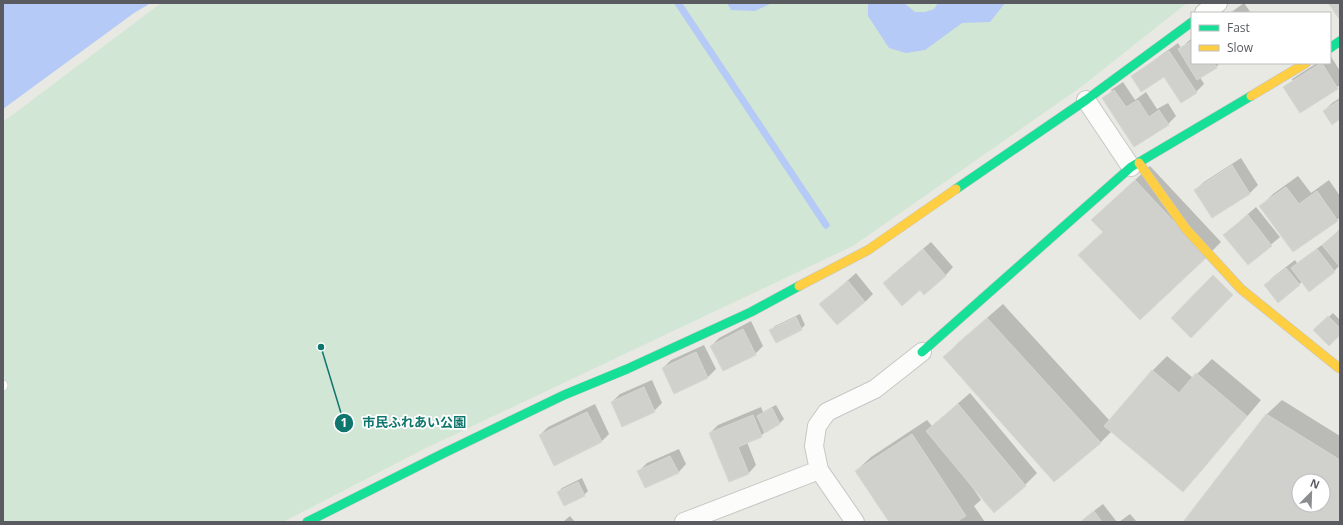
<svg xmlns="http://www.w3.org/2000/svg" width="1343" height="525" viewBox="0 0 1343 525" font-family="'Open Sans','Noto Sans JP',sans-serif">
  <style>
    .green { fill: #d1e6d4 }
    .water { fill: #b5caf6 }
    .shadow { fill: #0003; fill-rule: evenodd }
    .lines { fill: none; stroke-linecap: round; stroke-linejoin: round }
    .stream { stroke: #b5caf6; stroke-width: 7 }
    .building { fill: #d0d0cc; stroke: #d8d8d3; fill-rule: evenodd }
    .lane-casing { stroke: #c6c7c6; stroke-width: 10 }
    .street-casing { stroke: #c6c7c6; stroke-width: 20 }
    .fast-casing { stroke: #c4c5c5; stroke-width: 10 }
    .slow-casing { stroke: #c4c5c5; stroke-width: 10 }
    .lane { stroke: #fcfcfb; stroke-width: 9 }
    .street { stroke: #fcfcfb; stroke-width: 18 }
    .fast { stroke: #16e098; stroke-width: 9 }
    .slow { stroke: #ffcf43; stroke-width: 9 }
    .leader { fill: none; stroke: #0f766e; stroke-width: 1.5 }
    .callout-dot { fill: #0f766e; stroke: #fff; stroke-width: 1.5 }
    .mark-label { font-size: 12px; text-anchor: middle; font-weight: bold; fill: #fff }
    .callout-label { font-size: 13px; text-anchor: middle; font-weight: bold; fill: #0f766e; stroke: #fff; stroke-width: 3.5; stroke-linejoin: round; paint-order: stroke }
  </style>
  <rect width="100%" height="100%" fill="#e9e9e4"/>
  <path class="green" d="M161,3h1026l-106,84 -228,159 -429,203 -141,73h-280v-400z"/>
  <path class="water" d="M3,3h148l-17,10 -131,96z
    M727,3h45l-17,8 -24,-1z
    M868,3h36l11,9h10l9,-3 4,-6h67l-15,19 -28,1 -37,27 -19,3 -17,-5 -21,-32z"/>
  <path class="shadow" d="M1244,3l7,10h-21z
    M1192,38v25h28l-4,4 -16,10 4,7 -8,8 -32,-16h-32l46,-33 3,5z
    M1330,55l10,16v14l-40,26 -8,-32 25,-16h13z
    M1123,82l12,18 11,-8 11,17 11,-6 8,13 -8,8 -33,22 -24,-56z
    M1340,98v20l-16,-7 8,-8z
    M1241,158l17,27 -8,8 -38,24 -17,-27 9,-8z
    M1150,166l71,76 -15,15 -102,-25 3,-26z
    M1298,176l13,17 18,-13 11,16v21l-3,3 -76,-14 12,-12z
    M1256,207l24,30 -32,27 -24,-29z
    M1340,229v36l-6,6 -32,11 -3,2 -34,1 8,-8 22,-17 2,3 29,-21z
    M931,242l22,25 -8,9 -25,13 -28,-14z
    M856,273l17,21 -8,8 -44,2z
    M1003,304l107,117 43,-51 14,-14 26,22 19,-19 49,41 -64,76 -14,14 -71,-59 -11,11 -47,39 -110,-124 15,-15z
    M1333,313l7,7v14l-25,-4z
    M800,314l5,11 -4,4 -30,1 4,-4z
    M751,321l12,25 -8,8 -44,-8 8,-8z
    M704,345l12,24 -8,8 -45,-9 8,-8z
    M652,380l10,23 -8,8 -42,-9 8,-8z
    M970,393l67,80 -12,12 -31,26 -22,-26h-1l10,15 -7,6 11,16h-95l-34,-51 15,-14 56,-37 5,6z
    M1282,400l58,36v86h-156l83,-108zM1299,481h24v24h-24z
    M595,404l14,30 -8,8 -61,-7 8,-8z
    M776,405l8,14 -4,4 -13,7 -6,6 -14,6 9,23 -8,9 -38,-41 8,-8 43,-18 2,5z
    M679,449l7,15 -8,9 -39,-2 8,-8z
    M582,478l6,13 -4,4 -26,-3 4,-4z
    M1103,504l14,18h-36l5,-5z
    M1130,514l7,8h-18z
    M570,516l5,6h-12z"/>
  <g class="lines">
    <path class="stream" d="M678,3l148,222"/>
  </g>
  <path class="building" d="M1328,3h12v17z
    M1192,41v22h22l3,5 -20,12 -19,-31z
    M1169,51l28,42 -16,10 -17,-26 -23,15 -10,-16z
    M1321,63h1l16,26 -38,24 -17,-26z
    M1114,90l12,17 12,-7 11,17 10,-7 10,15 -35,22 -32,-49z
    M1340,100v19l-8,6 -9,-14z
    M1232,165l18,29 -38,24 -18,-28z
    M1135,180l72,77 -67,63 -62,-65 25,-23 -12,-12z
    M1286,187l13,17 18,-13 21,30 -45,31 -34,-46z
    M1248,215l24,31 -24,19 -25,-30z
    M1340,230v37l-18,-22z
    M923,249l23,27 -22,19 -4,-5 -18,16 -19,-23z
    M1317,249l18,23 -26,20 -18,-24z
    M1286,268l14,17 -22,18 -14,-18z
    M1213,275l20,20 -42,43 -20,-20z
    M848,281l17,21 -28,23 -18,-21z
    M1328,316l12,12v7l-11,11 -16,-16z
    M796,317l6,13 -26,13 -7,-13z
    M987,318l114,125 -47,39 -111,-125z
    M743,329l13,26 -33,16 -13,-25z
    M696,352l12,26 -34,16 -12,-26z
    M1152,370l27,23 17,-20 51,43 -64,76 -79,-66z
    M644,387l11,25 -33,15 -11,-25z
    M958,404l68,82 -32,27 -68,-82z
    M772,408l8,16 -15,9 -8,-17z
    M587,412l15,30 -48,24 -15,-31z
    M1266,414l74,46v62h-157zM1299,481h24v24h-24z
    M753,415l9,22 -24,10 11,27 -20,8 -20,-49z
    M912,434l54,82 -7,4 2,2h-72l-34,-51z
    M670,456l9,17 -34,15 -8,-17z
    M578,482l7,14 -21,10 -7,-14z
    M1094,511l8,11h-22z"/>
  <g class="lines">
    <g class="lane-casing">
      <path id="lane" d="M3,386v-1"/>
    </g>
    <g class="street-casing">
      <path id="street" d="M1204,13l14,-10
        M1086,100l45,67
        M684,522l135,-52
        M855,522l-36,-52 -5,-24 3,-20 10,-14 48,-23 47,-37"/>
    </g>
    <g class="fast-casing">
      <path id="fast" d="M1330,48l10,-7
        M956,189l130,-89 106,-78
        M922,352l209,-185 120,-71
        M307,522l139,-70 118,-57 63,-26 124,-57 48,-26"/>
    </g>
    <g class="slow-casing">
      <path id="slow" d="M1251,96l55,-33
        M1139,163l47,66 55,60 98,79
        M799,286l69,-36 88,-61"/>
    </g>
    <use href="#lane" class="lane"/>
    <use href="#street" class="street"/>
    <use href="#fast" class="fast"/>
    <use href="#slow" class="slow"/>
  </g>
  <path class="leader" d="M321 347L344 423"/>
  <g class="callout-dot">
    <circle cx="321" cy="347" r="4"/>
    <circle cx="344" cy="423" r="10"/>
  </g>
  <g class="mark-label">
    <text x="344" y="427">1</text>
  </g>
  <g class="callout-label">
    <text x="414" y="427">市民ふれあい公園</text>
  </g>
  <rect width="1343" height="525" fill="none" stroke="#595b61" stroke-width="8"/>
  <rect x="1191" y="12" width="140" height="52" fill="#ffffff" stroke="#bdbdc0"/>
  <rect x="1199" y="25" width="20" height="6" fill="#16e098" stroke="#bdbdc0"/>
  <text x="1227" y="32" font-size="12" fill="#595b61">Fast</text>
  <rect x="1199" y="45" width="20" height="6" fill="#ffcf43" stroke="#bdbdc0"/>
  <text x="1227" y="52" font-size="12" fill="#595b61">Slow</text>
  <g transform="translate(1311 493) rotate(23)"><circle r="19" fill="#ffffff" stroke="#bdbdc0"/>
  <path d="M0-3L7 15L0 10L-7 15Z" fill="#8b8d8f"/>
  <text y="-6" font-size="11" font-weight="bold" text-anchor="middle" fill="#595b61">N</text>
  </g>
</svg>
